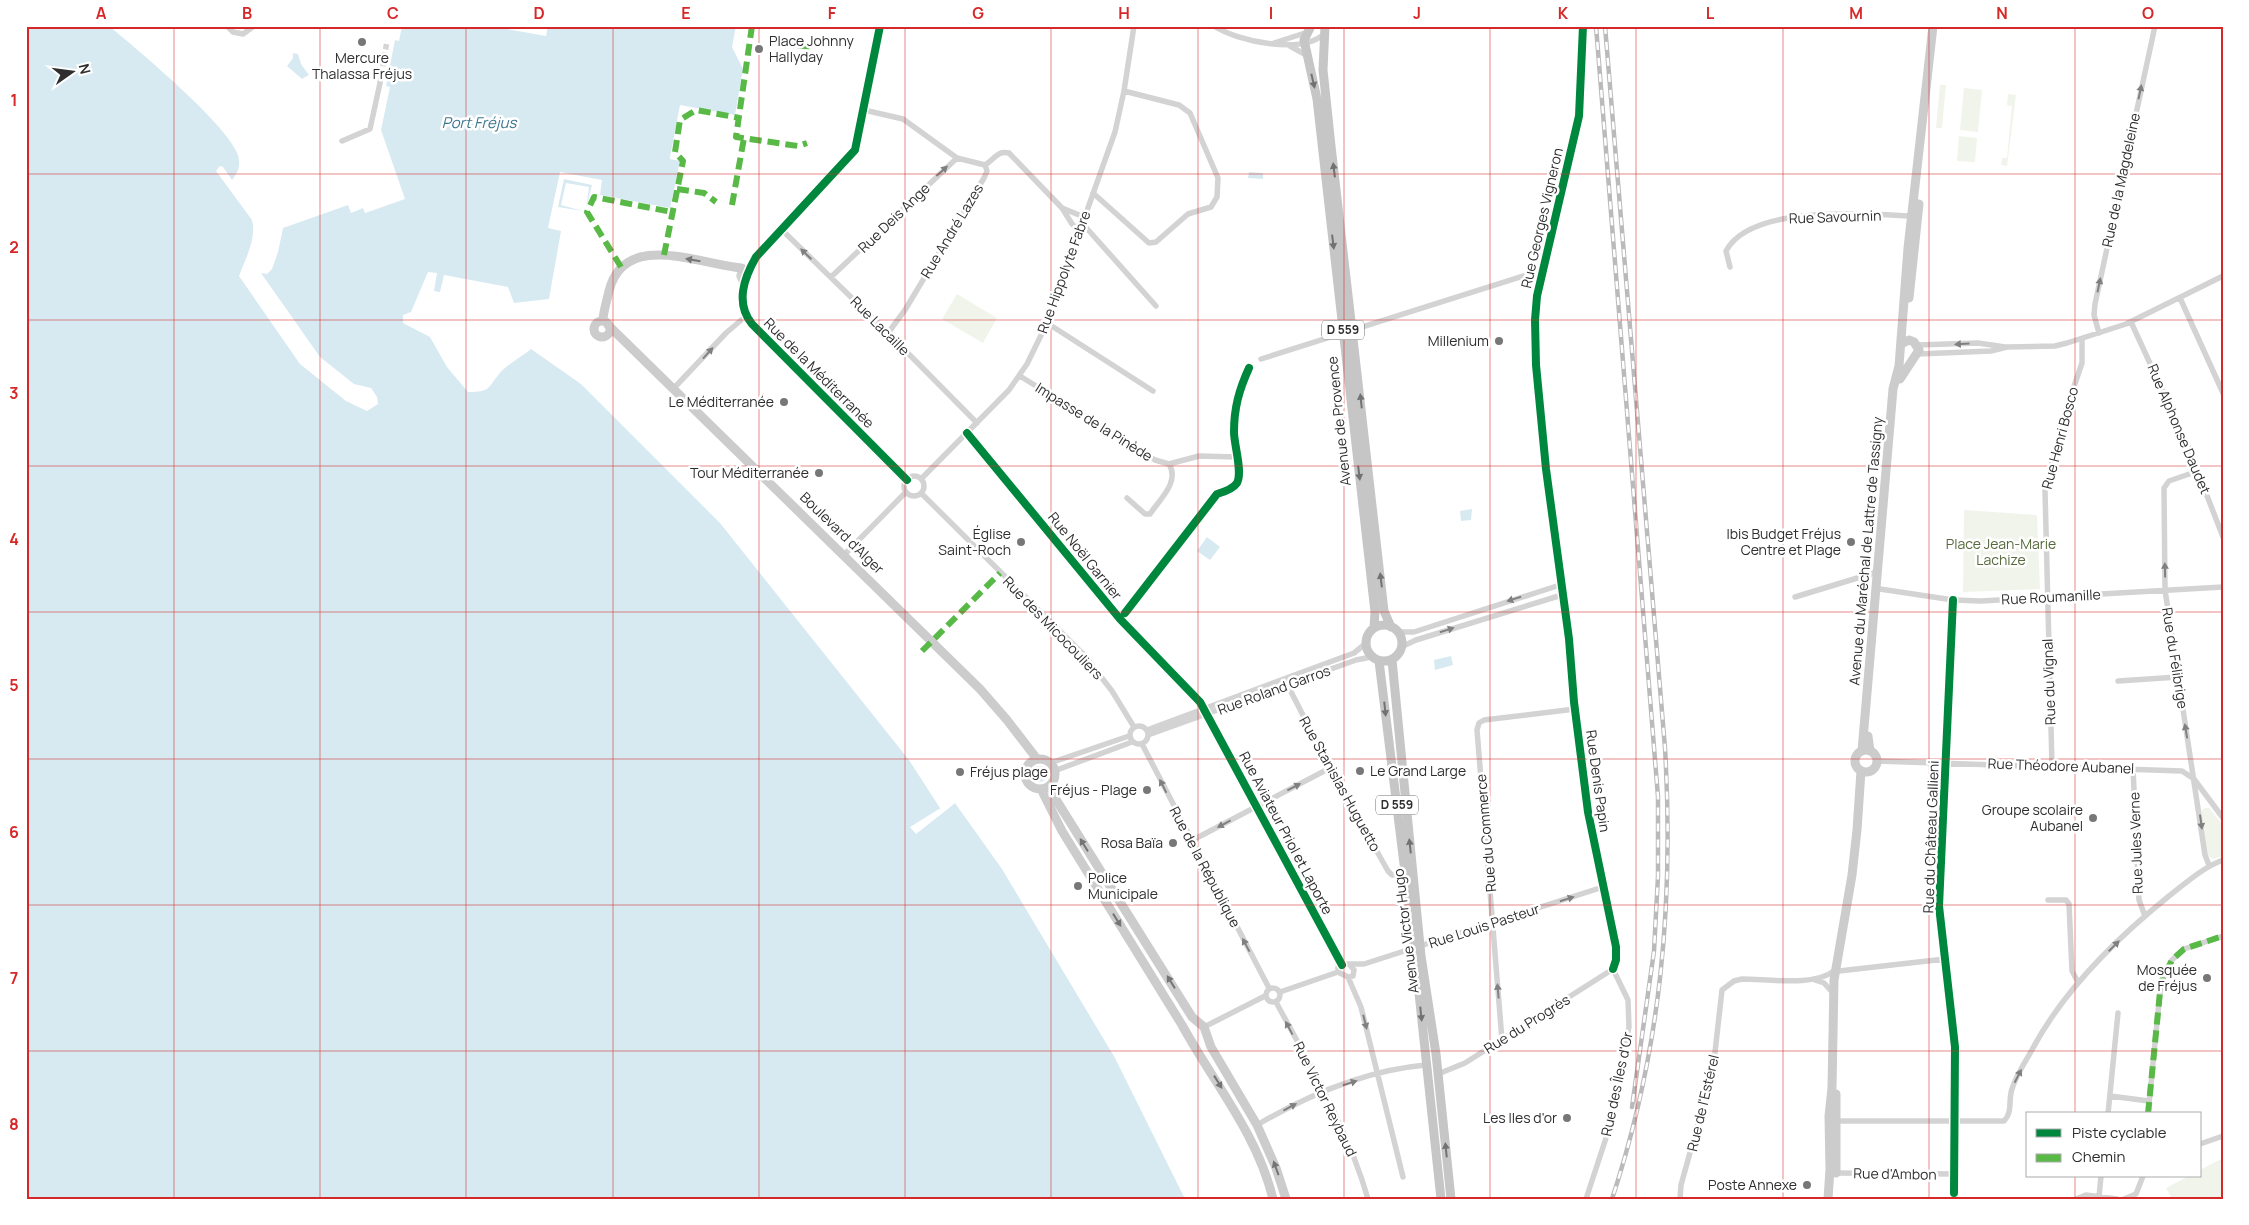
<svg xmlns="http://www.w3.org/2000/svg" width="2249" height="1225" viewBox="0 0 2249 1225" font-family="Manrope,sans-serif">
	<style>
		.green { fill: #f1f4eb }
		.water { fill: #d8eaf1 }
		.pier { fill: #fff }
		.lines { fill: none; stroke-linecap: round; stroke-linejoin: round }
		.street-tunnel { stroke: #d5d5d5; stroke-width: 5.5; stroke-dasharray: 5.5 3; stroke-linecap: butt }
		.street { stroke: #d3d3d3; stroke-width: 5.5 }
		.secondary { stroke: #ccc; stroke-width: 9 }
		.primary { stroke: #c6c6c6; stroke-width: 9 }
		.rail-casing { stroke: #bababa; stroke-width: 4.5 }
		.rail { stroke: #fff; stroke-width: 2.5; stroke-dasharray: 8; stroke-linecap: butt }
		.quiet { stroke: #58b947; stroke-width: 6; stroke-dasharray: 12 6; stroke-linecap: butt }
		.cycleway-casing { stroke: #fff; stroke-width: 11 }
		.cycleway { stroke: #00873e; stroke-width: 8 }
		.oneway { fill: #727272 }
		.oneway2 { fill: #808080 }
		.oneway3 { fill: #757575 }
		.grid { fill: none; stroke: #d62828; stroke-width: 1; stroke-opacity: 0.55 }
		.poi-dot { fill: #777; stroke: #fff; stroke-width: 2 }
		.labels { text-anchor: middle; stroke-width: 5; stroke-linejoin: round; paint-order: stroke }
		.shield { fill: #fff; stroke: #6d6d6d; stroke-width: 1 }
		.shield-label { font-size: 12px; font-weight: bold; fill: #2e2e2e }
		.poi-label { font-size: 14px; fill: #2e2e2e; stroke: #fff; text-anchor: end }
		.street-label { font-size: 14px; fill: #2e2e2e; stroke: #fff }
		.park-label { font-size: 14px; fill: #55693b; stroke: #fff }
		.water-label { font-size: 15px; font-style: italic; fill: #3c778f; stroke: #fff }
		.neatline { fill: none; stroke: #d62828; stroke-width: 2 }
		.grid-label { font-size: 16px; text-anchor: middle; font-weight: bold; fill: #d62828 }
	</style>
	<rect width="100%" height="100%" fill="#fff"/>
	<path class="green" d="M1940,85H1946L1942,128H1936Z
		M1964,88L1982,90L1978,132L1960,130Z
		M2008,94L2016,95L2007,166L2001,165L2002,158H2007L2012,106L2007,105Z
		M1959,136L1977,138L1975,162L1957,161Z
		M957,294L997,318L983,343L942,319Z
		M1964,510L2037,515L2040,589L1963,592Z
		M2205,808H2209L2223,825V856L2213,859L2207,855L2202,817V810Z
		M2223,1158V1199H2172L2166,1188L2189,1176H2200V1170Z"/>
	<path class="water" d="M26,26H109C137,49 228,125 238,155C241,166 238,172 232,180L223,167L220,166L216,171L252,220C257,238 245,260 239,276L300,364L346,401L367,411L378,404L377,397L371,388L354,384L320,357L261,273L267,274L272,269L278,252L283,228L348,205L351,213L363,208L365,213L405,199L381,130L390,87L386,86L395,40L399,41L402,26H507V29L546,36L548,26H736L732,47L743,69L735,115L680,105L670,157V159L680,161L670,208L600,195L602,180L560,172L548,228L561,231L549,299L514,303L508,287L444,275L440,292L434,291L437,273L428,272L411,312L403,315V323L430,337L447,367L468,392C490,392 487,389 499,374C507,364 522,357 531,349L581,384L720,523L909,760L940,808H949L955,803L1002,869L1115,1058L1185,1199H26Z
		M293,53L298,54L301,64L309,75L302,79L287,66L293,58Z
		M1249,172L1263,173V179L1248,178Z
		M564,179L592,185L586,209L589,187L566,183L561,205L583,211L558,207Z
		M1472,509L1471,520L1461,521L1460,511Z
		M1207,537L1220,547L1210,560L1197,551Z
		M1451,656L1453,665L1435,670L1434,660Z
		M1031 774a8 8 0 1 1 16 0a8 8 0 1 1-16 0Z"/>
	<path class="pier" d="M944,806L949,808L916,834L910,827Z"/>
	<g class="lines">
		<path class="street-tunnel" d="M380,83L387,41"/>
		<path class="street" d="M227,26L233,32L243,34L254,26
			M1214,26C1237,41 1301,55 1324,34
			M1583,26L1579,116L1537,296L1535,320L1536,365L1546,469L1569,639L1574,702L1588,812L1616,947V960L1613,969
			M1274,43L1305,33
			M1290,46L1306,55
			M864,110L903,119L957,158L985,165
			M342,141L370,129L380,83
			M1093,193L1149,243L1156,242L1188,214L1211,207L1217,197L1218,178L1190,113L1179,105L1124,91
			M1062,208L1084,217
			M1082,223L1156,306
			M782,230L888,333L977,423
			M1730,267L1726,251C1751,204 1866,214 1912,216
			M741,268L739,276L743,286
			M748,271C743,286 739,306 749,320L907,480
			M831,277L957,158
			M2180,298L2223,393
			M2131,322L2187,444L2223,537
			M1047,323L1153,391
			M888,333L905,310L984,178L987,171L985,165C994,160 997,150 1009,153L1062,208L1072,224L1079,230
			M2099,333L2094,315L2095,304L2155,26
			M1917,345L1978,343L2005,347
			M1918,354L1991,351L2007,347L2055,346L2067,343L2126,324L2223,276
			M1261,359L1542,270
			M1020,376L1155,460L1169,464L1199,456L1237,457
			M674,388L726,333L746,316
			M967,433L1120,619L1200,702L1342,965
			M2198,471L2169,481L2164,488L2165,590L2205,855L2209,865
			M904 486a10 10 0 1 1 20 0a10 10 0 1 1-20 0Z
			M921,479L1009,390L1027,364L1047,323L1115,132L1124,91L1134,26
			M921,493L1084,655L1112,691L1134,727
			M1127,498L1145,514H1150C1160,499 1180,482 1169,464
			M844,555L906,492
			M1880,589L1953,600L1981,601L2223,587
			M1795,597L1877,572
			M1953,600L1939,906L1955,1047L1954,1193
			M1397,632H1414L1560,585
			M1401,647L1416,640L1562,595
			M1285,680L1330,768L1388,871L1392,875L1406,874
			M2118,681L2178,677
			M1130 735a9 9 0 1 1 18 0a9 9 0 1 1-18 0Z
			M1147,730L1354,653L1365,644
			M1148,735L1356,660L1371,657
			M1142,744L1269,988
			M1876,761L2182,771L2194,779L2223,818
			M1050,763L1129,736
			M2052,766L2045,490L2063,419L2082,363V339
			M2133,768L2139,900L2145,916
			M1054,771L1132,742
			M1191,841L1330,768
			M2048,900H2066L2069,904L2072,971L2078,982
			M1350,965L1354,970L1353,976L1348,977L1338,972V967L1345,964H1364L1603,887
			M1839,971L1945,959
			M1348,977L1361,1007L1403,1177
			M1815,980L1824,983L1833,993
			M1266 995a7 7 0 1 1 14 0a7 7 0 1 1-14 0Z
			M1280,992L1338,972
			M1276,1002C1310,1065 1348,1129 1368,1199
			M1204,1027L1265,996
			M1502,1040L1477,730L1479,723L1484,720L1575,709
			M1438,1074L1465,1063L1613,969
			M2110,1096L2149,1101
			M2108,1114L2118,1013
			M2148,1114L2161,982L2172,960L2184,949L2223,936
			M1836,1121H2004C2013,1112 2008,1100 2012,1089C2016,1075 2026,1061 2033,1048C2065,988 2117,938 2169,896C2187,882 2202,868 2223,860
			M1257,1125C1308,1095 1367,1070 1426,1065
			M2200,1144L2223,1136
			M1836,1173L1954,1174
			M2099,1197L2101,1176
			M1586,1199L1607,1135L1629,1027L1628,1000L1613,969
			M1680,1199L1681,1185L1713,1070L1722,990L1734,981L1742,979C1768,979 1815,987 1835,970
			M2076,1199L2086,1195L2117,1199
			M2124,1199L2136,1194L2143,1176"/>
		<path class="secondary" d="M1909,298L1919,204
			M603,321C603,312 607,301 609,291C624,230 699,264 741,268L748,271L756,257L855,150L880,26
			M594 329a8 8 0 1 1 16 0a8 8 0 1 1-16 0Z
			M608,325L980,689L1007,720L1037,759
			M1900,379L1919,350L1914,342L1909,340L1901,344
			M1868,736L1870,751
			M1855 761a11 11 0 1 1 22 0a11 11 0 1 1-22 0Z
			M1862,751L1893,389L1899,366L1908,248L1933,26
			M1025 774a15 15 0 1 1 30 0a15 15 0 1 1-30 0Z
			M1050,785L1055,798L1192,1017L1204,1027L1211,1047L1257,1125L1276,1168L1286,1199
			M1041,789L1062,831L1182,1025C1213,1082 1257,1133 1273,1199
			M1836,1173V1094
			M1828,1199L1830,1169L1829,1116L1832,1088L1834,980L1852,875L1857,830L1861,771"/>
		<path class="primary" d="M1311,26L1304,40L1317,99L1375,612L1374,628
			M1325,26L1323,70L1331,146L1384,611L1391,627
			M1366 643a18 18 0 1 1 36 0a18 18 0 1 1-36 0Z
			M1392,660L1421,956L1436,1054L1451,1199
			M1379,661L1413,937L1441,1199"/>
		<defs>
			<path id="rail" d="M1596,26L1658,797V876L1654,951L1632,1107
				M1605,26L1665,748C1674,903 1661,1050 1612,1199"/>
		</defs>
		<use href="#rail" class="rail-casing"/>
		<use href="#rail" class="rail"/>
		<path class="quiet" d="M752,26L736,137L798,146L807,143
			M781,39L795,45L813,47
			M677,189L704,193L716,202
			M732,205L744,138
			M664,255L683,161L675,152L680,120L696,110L740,118
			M621,267L587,212L594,197L672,212
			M922,651L1000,573
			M2148,1114L2161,982L2172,960L2184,949L2223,936"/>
		<defs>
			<path id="cycleway" d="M880,26L855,150L756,257C744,278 735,303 752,324L907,480
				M1583,26L1579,116L1537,296L1535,320L1536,365L1546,469L1569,639L1574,702L1588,812L1616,947V960L1613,969
				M967,433L1120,619L1200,702L1342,965
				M1953,600L1939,906L1955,1047L1954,1193
				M1125,613L1217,494C1224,492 1233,489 1237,483C1243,472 1234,445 1234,432C1234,408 1239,390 1249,368"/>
		</defs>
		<use href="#cycleway" class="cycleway-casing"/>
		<use href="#cycleway" class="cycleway"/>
	</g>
	<defs><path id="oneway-solid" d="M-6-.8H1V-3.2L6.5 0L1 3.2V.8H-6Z" transform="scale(1.25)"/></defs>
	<g class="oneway">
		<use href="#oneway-solid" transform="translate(1313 81) rotate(77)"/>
		<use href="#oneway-solid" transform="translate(1334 170) rotate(-97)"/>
		<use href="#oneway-solid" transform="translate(1333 242) rotate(83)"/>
		<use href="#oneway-solid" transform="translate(1361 401) rotate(-96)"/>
		<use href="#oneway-solid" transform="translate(1359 473) rotate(83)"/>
		<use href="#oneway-solid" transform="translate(1381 580) rotate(-97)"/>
		<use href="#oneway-solid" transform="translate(1385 709) rotate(84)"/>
		<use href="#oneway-solid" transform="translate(1410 846) rotate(-96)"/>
		<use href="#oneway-solid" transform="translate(1421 1014) rotate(84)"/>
		<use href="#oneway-solid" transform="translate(1446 1150) rotate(-96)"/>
	</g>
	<g class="oneway2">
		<use href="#oneway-solid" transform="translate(2140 92) rotate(-78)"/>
		<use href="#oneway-solid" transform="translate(942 171) rotate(-42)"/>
		<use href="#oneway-solid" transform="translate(806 254) rotate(-136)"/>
		<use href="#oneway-solid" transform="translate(2099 285) rotate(-78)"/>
		<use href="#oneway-solid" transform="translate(1962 344) rotate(177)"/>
		<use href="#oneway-solid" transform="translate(708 353) rotate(-48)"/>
		<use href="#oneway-solid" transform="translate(2165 570) rotate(-91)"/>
		<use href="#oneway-solid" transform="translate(1514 599) rotate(162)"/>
		<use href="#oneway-solid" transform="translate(1447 630) rotate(-17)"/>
		<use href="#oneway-solid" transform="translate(2186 731) rotate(-99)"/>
		<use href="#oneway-solid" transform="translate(1163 786) rotate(-117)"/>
		<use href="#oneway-solid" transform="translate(1294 787) rotate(-27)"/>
		<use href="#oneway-solid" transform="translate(2201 822) rotate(82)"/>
		<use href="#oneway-solid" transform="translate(1224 824) rotate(152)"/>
		<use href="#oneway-solid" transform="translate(1567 899) rotate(-18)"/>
		<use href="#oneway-solid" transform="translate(1246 945) rotate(-118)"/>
		<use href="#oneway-solid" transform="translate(2114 946) rotate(-45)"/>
		<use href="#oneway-solid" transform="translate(1498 991) rotate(-95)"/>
		<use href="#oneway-solid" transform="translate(1365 1022) rotate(76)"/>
		<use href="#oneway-solid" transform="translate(1289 1028) rotate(-118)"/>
		<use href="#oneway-solid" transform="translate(2018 1076) rotate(-63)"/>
		<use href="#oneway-solid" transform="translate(1350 1083) rotate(-18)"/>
		<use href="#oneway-solid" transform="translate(1290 1107) rotate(-28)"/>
	</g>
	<g class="oneway3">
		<use href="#oneway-solid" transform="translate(693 260) rotate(-170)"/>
		<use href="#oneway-solid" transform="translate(1084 845) rotate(-122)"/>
		<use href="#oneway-solid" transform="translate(1117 920) rotate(58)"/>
		<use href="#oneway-solid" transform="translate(1171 982) rotate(-122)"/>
		<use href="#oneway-solid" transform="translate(1218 1082) rotate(58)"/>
		<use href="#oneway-solid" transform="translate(1276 1168) rotate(-110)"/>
	</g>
	<path class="grid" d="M174,26V1199M320,26V1199M466,26V1199M613,26V1199M759,26V1199M905,26V1199M1051,26V1199M1198,26V1199M1344,26V1199M1490,26V1199M1636,26V1199M1783,26V1199M1929,26V1199M2075,26V1114M26,174H2223M26,320H2223M26,466H2223M26,612H2223M26,759H2223M26,905H2223M26,1051H2223M2075,1176V1199"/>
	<g class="poi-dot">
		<circle cx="362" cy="42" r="5"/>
		<circle cx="759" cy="49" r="5"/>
		<circle cx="1499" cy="341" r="5"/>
		<circle cx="784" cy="402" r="5"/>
		<circle cx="819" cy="473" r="5"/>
		<circle cx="1021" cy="542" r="5"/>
		<circle cx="1851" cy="542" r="5"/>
		<circle cx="1360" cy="771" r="5"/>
		<circle cx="960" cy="772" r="5"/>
		<circle cx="1147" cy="790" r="5"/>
		<circle cx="2093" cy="818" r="5"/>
		<circle cx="1173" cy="843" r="5"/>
		<circle cx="1078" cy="886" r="5"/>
		<circle cx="2207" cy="978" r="5"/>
		<circle cx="1567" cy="1118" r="5"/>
		<circle cx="1807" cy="1185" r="5"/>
	</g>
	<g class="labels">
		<g class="shield">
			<rect x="1322" y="320.5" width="42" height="19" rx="4"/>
			<rect x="1376" y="795.5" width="42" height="19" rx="4"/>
		</g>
		<g class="shield-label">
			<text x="1343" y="334">D 559</text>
			<text x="1397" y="809">D 559</text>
		</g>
		<g class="poi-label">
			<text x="769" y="46" text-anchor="start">Place Johnny<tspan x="769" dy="16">Hallyday</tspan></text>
			<text x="362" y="63" text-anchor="middle">Mercure<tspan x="362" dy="16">Thalassa Fréjus</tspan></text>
			<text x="1489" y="346">Millenium</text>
			<text x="774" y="407">Le Méditerranée</text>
			<text x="809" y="478">Tour Méditerranée</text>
			<text x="1011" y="539">Église<tspan x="1011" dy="16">Saint-Roch</tspan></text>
			<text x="1841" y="539">Ibis Budget Fréjus<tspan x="1841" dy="16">Centre et Plage</tspan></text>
			<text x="1370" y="776" text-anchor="start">Le Grand Large</text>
			<text x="970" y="777" text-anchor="start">Fréjus plage</text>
			<text x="1137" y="795">Fréjus - Plage</text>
			<text x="2083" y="815">Groupe scolaire<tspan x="2083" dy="16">Aubanel</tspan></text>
			<text x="1163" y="848">Rosa Baïa</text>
			<text x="1088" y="883" text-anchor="start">Police<tspan x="1088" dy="16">Municipale</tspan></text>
			<text x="2197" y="975">Mosquée<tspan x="2197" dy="16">de Fréjus</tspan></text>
			<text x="1557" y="1123">Les Iles d'or</text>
			<text x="1797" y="1190">Poste Annexe</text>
		</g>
		<g class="street-label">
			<text transform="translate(2121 180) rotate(-78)" y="5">Rue de la Magdeleine</text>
			<text transform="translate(1835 217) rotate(-2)" y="5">Rue Savournin</text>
			<text transform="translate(894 218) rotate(-44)" y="5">Rue Deis Ange</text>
			<text transform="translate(1542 218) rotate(-77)" y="5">Rue Georges Vigneron</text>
			<text transform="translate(952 231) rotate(-59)" y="5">Rue André Lazes</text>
			<text transform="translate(1064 272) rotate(-70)" y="5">Rue Hippolyte Fabre</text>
			<text transform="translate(880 326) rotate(45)" y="5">Rue Lacaille</text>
			<text transform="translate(819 373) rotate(45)" y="5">Rue de la Méditerranée</text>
			<text transform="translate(1339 421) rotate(-96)" y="5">Avenue de Provence</text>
			<text transform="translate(1094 422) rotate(32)" y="5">Impasse de la Pinède</text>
			<text transform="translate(2179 429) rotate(67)" y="5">Rue Alphonse Daudet</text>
			<text transform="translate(2060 438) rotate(-75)" y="5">Rue Henri Bosco</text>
			<text transform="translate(842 533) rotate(44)" y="5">Boulevard d'Alger</text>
			<text transform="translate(1866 551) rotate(-85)" y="5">Avenue du Maréchal de Lattre de Tassigny</text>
			<text transform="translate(1085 556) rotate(51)" y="5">Rue Noël Garnier</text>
			<text transform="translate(2051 597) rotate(-3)" y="5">Rue Roumanille</text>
			<text transform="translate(1053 628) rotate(46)" y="5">Rue des Micocouliers</text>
			<text transform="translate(2175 658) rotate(81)" y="5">Rue du Félibrige</text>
			<text transform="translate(2049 682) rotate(-92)" y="5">Rue du Vignal</text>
			<text transform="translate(1274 690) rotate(-20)" y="5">Rue Roland Garros</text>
			<text transform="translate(2061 766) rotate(2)" y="5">Rue Théodore Aubanel</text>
			<text transform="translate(1598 781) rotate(82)" y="5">Rue Denis Papin</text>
			<text transform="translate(1340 784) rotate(61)" y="5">Rue Stanislas Huguetto</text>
			<text transform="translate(1286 833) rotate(62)" y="5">Rue Aviateur Priol et Laporte</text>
			<text transform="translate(1486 833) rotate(-95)" y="5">Rue du Commerce</text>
			<text transform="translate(1931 837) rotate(-88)" y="5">Rue du Château Gallieni</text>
			<text transform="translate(2136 843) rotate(-92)" y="5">Rue Jules Verne</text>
			<text transform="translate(1205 867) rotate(62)" y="5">Rue de la République</text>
			<text transform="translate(1484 926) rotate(-18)" y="5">Rue Louis Pasteur</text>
			<text transform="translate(1406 931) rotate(-97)" y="5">Avenue Victor Hugo</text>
			<text transform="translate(1527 1024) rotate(-32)" y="5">Rue du Progrès</text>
			<text transform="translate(1617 1084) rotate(-78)" y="5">Rue des Îles d'Or</text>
			<text transform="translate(1325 1099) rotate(64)" y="5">Rue Victor Reybaud</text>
			<text transform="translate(1703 1103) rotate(-77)" y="5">Rue de l'Estérel</text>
			<text transform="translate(1895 1174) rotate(1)" y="5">Rue d'Ambon</text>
		</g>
		<g class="park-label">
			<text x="2001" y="549">Place Jean-Marie<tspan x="2001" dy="16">Lachize</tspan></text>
		</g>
		<g class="water-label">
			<text x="479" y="128">Port Fréjus</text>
		</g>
	</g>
	<rect width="2249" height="1225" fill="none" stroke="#ffffff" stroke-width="55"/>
	<rect x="2026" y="1112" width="175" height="65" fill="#ffffff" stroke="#ababab"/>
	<rect x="2036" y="1129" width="25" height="8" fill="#00873e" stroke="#ababab"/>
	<text x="2072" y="1138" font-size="15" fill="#2e2e2e">Piste cyclable</text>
	<rect x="2036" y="1154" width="25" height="8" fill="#58b947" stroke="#ababab"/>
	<text x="2072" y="1162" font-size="15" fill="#2e2e2e">Chemin</text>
	<g transform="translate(72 72) rotate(76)" stroke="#ffffff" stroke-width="4" paint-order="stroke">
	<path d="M0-4L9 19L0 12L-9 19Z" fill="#2e2e2e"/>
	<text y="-8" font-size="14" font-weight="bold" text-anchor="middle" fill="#2e2e2e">N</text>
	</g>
	<rect x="28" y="28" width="2194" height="1170" class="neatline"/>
	<g class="grid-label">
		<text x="101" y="19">A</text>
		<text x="247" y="19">B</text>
		<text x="393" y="19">C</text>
		<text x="539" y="19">D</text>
		<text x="686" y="19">E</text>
		<text x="832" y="19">F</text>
		<text x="978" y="19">G</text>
		<text x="1124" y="19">H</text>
		<text x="1271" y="19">I</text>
		<text x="1417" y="19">J</text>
		<text x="1563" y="19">K</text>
		<text x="1710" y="19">L</text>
		<text x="1856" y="19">M</text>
		<text x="2002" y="19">N</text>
		<text x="2148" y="19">O</text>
		<text x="14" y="106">1</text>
		<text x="14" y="253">2</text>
		<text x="14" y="399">3</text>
		<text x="14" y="545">4</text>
		<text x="14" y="691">5</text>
		<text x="14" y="838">6</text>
		<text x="14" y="984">7</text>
		<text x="14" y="1130">8</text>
	</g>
</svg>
